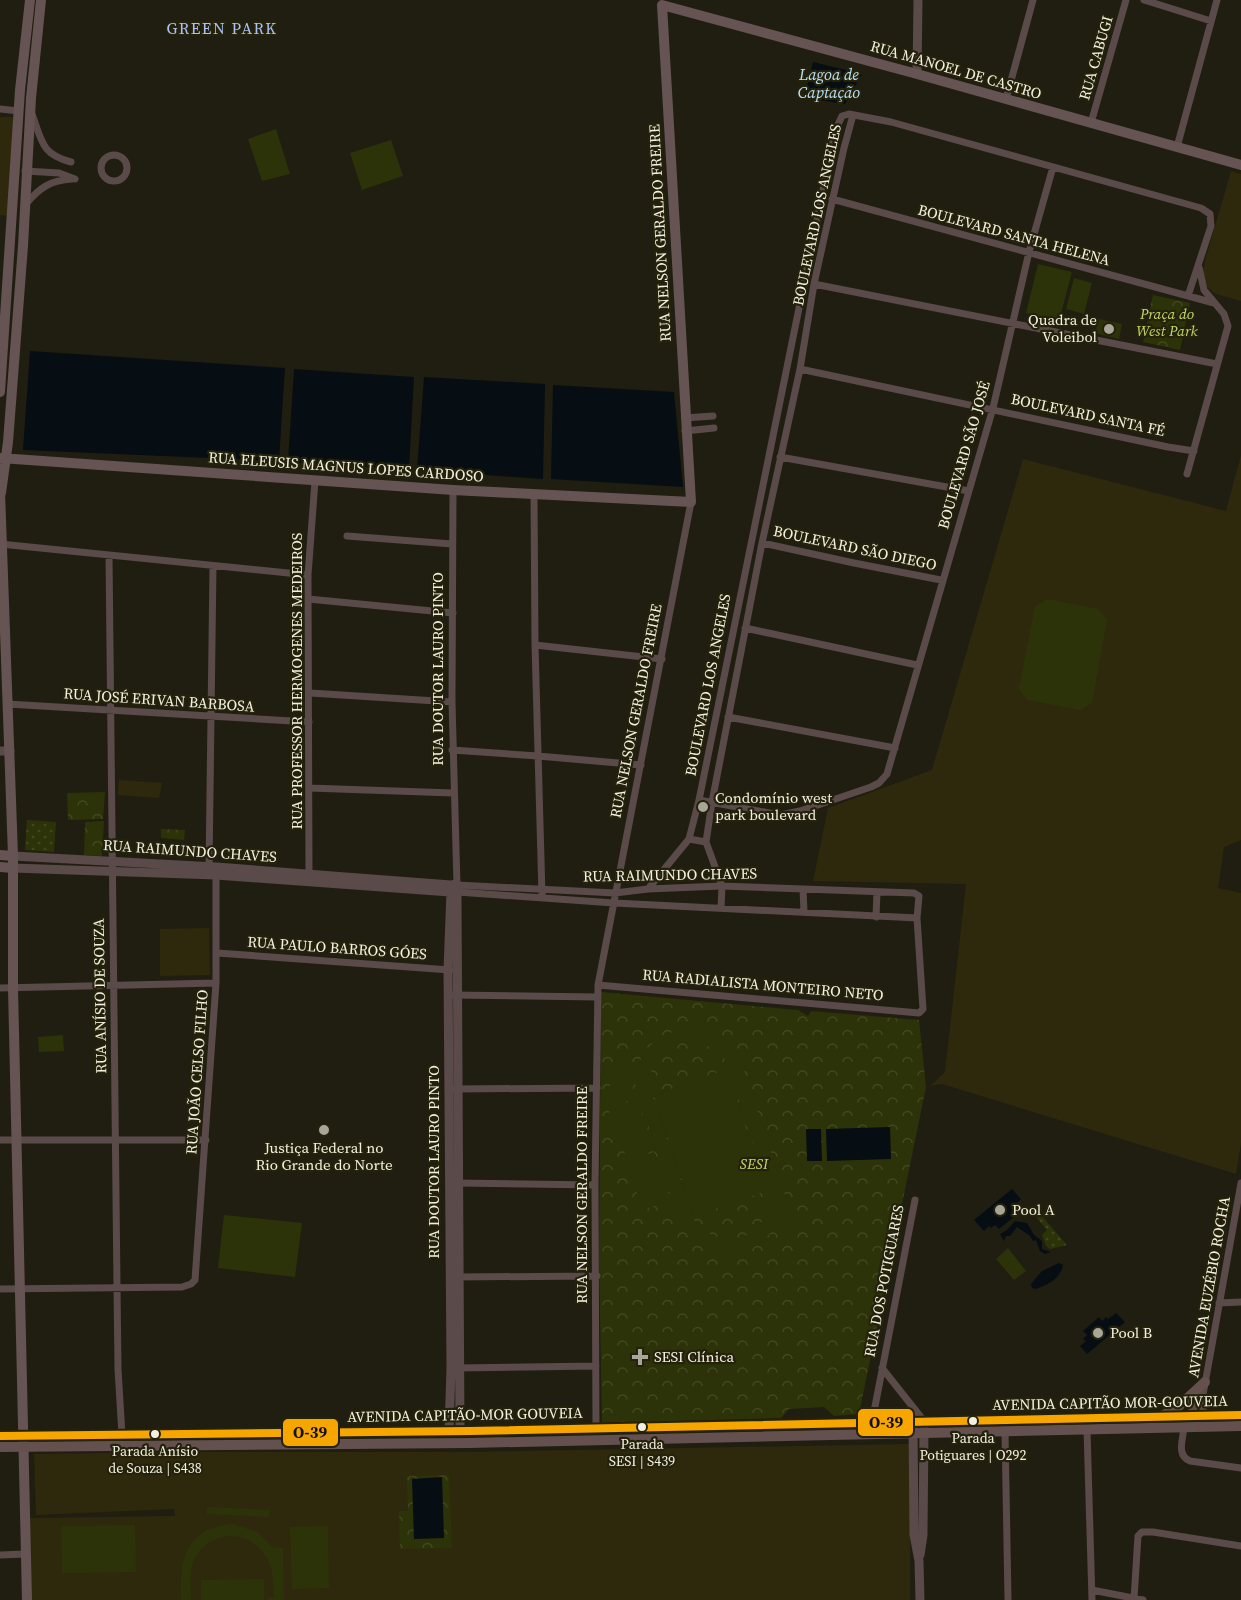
<svg xmlns="http://www.w3.org/2000/svg" width="1241" height="1600" viewBox="0 0 1241 1600" font-family="'Source Serif 4',serif">
	<style>
		.built { fill: #2e290c }
		.grass { fill: url(#grass-dots) }
		.forest { fill: url(#forest-crowns) }
		.pitch { fill: #2d3308; fill-rule: evenodd }
		.water { fill: #060e13 }
		.lines { fill: none; stroke-linecap: round; stroke-linejoin: round }
		.minor { stroke: #5a4a4a; stroke-width: 7 }
		.tertiary { stroke: #5a4a4a; stroke-width: 9 }
		.secondary { stroke: #665353; stroke-width: 10 }
		.primary { stroke: #64504f; stroke-width: 10 }
		.bus-1-casing { stroke: #25220b; stroke-width: 12 }
		.bus-1 { stroke: #f7a600; stroke-width: 8 }
		.poi-dot { fill: #a8a698; stroke: #25220b; stroke-width: 2 }
		.bus-dot { fill: #f2f0e1; stroke: #25220b; stroke-width: 2 }
		.labels { text-anchor: middle; stroke-width: 4.5; stroke-linejoin: round; paint-order: stroke }
		.bus-label { font-size: 14px; fill: #f2f0e1; stroke: #25220b }
		.street-label { font-size: 15px; fill: #f2f0e1; stroke: #25220b }
		.park-label { font-size: 15px; font-style: italic; fill: #c2d768; stroke: #25220b }
		.poi-label { font-size: 15px; fill: #f2f0e1; stroke: #25220b; text-anchor: start }
		.neighbourhood-label { font-size: 16px; letter-spacing: 1.5px; fill: #a9c1f6; stroke: #25220b }
		.water-label { font-size: 16px; font-style: italic; fill: #b7e0f9; stroke: #25220b }
		.line-badge { stroke: #25220b; stroke-width: 2 }
		.pale-badge-label { font-size: 16px; text-anchor: middle; font-weight: bold; fill: #111 }
	</style>
	<defs>
		<pattern id="grass-dots" width="8" height="8" patternUnits="userSpaceOnUse" patternTransform="scale(1.5)"><rect width="8" height="8" fill="#2d3308"/><path d="M2 2h.1M6 6h.1" fill="none" stroke="#424720" stroke-width="1.8" stroke-linecap="round"/></pattern>
		<pattern id="forest-crowns" width="20" height="18" patternUnits="userSpaceOnUse" patternTransform="scale(1.5)"><rect width="20" height="18" fill="#2d3308"/><path d="M2 6a3 3 0 1 1 6 0M12 15a3 3 0 1 1 6 0" fill="none" stroke="#424720"/></pattern>
	</defs>
	<rect width="100%" height="100%" fill="#1f1e11"/>
	<path class="built" d="M0,117H14L8,216L0,215Z
		M1231,171L1241,174V301L1216,294L1206,286L1203,273L1205,261Z
		M1241,455V840L1224,847L1218,888L1241,893V1143L1236,1174L942,1084L930,1086L945,1072L966,884L813,881L828,808L932,770L1023,459L1226,511Z
		M119,780L162,783L159,798L118,795Z
		M209,928L210,975L160,976V929Z
		M910,1444V1600H31L30,1518L175,1516L174,1509L36,1515L34,1454L171,1452H461Z"/>
	<path class="grass" d="M27,820L56,822L54,852L25,850Z
		M1040,1214L1067,1245L1050,1249L1046,1246L1042,1235L1047,1230L1036,1217Z"/>
	<path class="forest" d="M1153,295L1190,303L1180,350L1143,342Z
		M105,792L103,819L68,820L67,793Z
		M104,821L102,856L84,855L85,822Z
		M161,829L185,830L184,840L161,838Z
		M601,992L798,1010L808,1016L811,1011L919,1020L926,1087L859,1414L834,1416L824,1407L789,1409L781,1418L602,1423L599,1257Z
		M449,1475L452,1548L400,1549L399,1511H408L407,1476Z"/>
	<path class="pitch" d="M276,129L290,174L262,181L248,139Z
		M391,140L403,176L362,190L350,153Z
		M1038,264L1072,272L1059,321L1026,313Z
		M1074,278L1092,283L1084,314L1066,309Z
		M1099,319L1122,324L1119,339L1095,333Z
		M1047,599L1098,609L1107,620L1092,703L1080,710L1027,700L1019,689L1035,607Z
		M691,1028C712,1031 727,1038 739,1055L796,1229L783,1233L778,1221C756,1264 702,1264 679,1222L635,1083C637,1049 659,1032 691,1028ZM681,1042L705,1044L725,1059L769,1191C772,1238 723,1256 694,1220L650,1089C647,1066 661,1051 681,1042Z
		M63,1035L64,1051L39,1052L38,1037Z
		M624,1060L636,1098L617,1105L605,1072V1068Z
		M727,1069L766,1191L694,1216L654,1095Z
		M637,1100L654,1150L627,1159L609,1110Z
		M654,1152L671,1200L643,1210L626,1162Z
		M224,1215L302,1223L295,1277L218,1268Z
		M1008,1248L1026,1271L1014,1280L996,1259Z
		M207,1507L269,1510V1517L207,1514Z
		M233,1524L257,1532L272,1547L283,1548L284,1600H268V1598L274,1597C273,1583 274,1569 266,1557C249,1527 205,1530 193,1563C189,1575 191,1588 191,1600H181C180,1560 184,1528 233,1524Z
		M135,1525L136,1572L62,1573L61,1526Z
		M328,1526L329,1588L292,1589L290,1527Z
		M264,1579V1600H201V1580Z"/>
	<path class="water" d="M813,62L862,74L845,104L813,99L805,95Z
		M30,351L285,368L279,461L23,450Z
		M294,369L414,377L409,469L288,462Z
		M424,377L545,384L543,479L417,470Z
		M553,385L674,392L683,487L551,479Z
		M890,1127L891,1159L827,1161L826,1129Z
		M806,1129H821L822,1161H807Z
		M1012,1189L1021,1199L1014,1206L1016,1209L1012,1212L1015,1216L999,1229L995,1225L991,1228L989,1226L984,1231L974,1220Z
		M1015,1221L1027,1223L1034,1235L1042,1241V1249L1051,1252L1045,1254L1040,1251L1036,1240L1033,1241L1030,1236L1017,1227L1010,1236H1006L1004,1241L1000,1234L1007,1230Z
		M1059,1263L1063,1265C1060,1279 1049,1284 1036,1289L1032,1288L1031,1284L1042,1271Z
		M1116,1313L1125,1322L1087,1354L1080,1346L1086,1341L1083,1339L1087,1335L1083,1331L1099,1317L1102,1321L1106,1317L1108,1319Z
		M442,1477L444,1538L414,1539L412,1479Z"/>
	<g class="lines">
		<path class="minor" d="M1144,0L1211,21
			M1006,99L1033,0
			M0,109L19,111
			M32,114C42,141 41,154 71,162
			M1091,123L1126,0
			M1177,147L1217,0
			M101 168a13 13 0 1 1 26 0a13 13 0 1 1-26 0Z
			M25,171L59,173L75,179
			M832,199L1214,303
			M26,204C39,188 51,180 72,179
			M814,284L1217,364
			M800,369C922,396 1045,420 1168,447L1194,451
			M685,418L713,416
			M685,431L714,428
			M780,457L969,491
			M1187,474L1228,326L1224,314L1204,290L1199,267
			M453,490L452,702L457,885
			M534,494L535,645L542,895
			M347,536L452,544
			M762,543L854,563L941,580
			M0,544L308,575
			M109,556L117,1287L118,1369L122,1435
			M308,599L453,613
			M745,628L917,665
			M535,645L662,659
			M310,693L452,702
			M7,704L309,722
			M728,717L895,748
			M452,750L538,756L641,765
			M309,788L453,793
			M699,800L780,815L800,811L871,787L879,783L887,774L993,408L1029,252L1053,167
			M689,839L706,842
			M209,869L213,566
			M309,876L308,575L315,481
			M457,885L615,893L648,889L722,886L914,893L919,896L917,918L923,1009L919,1013L598,985
			M648,889L689,839L699,800L835,131L842,116L849,114L891,122L1201,208L1210,214L1211,226L1188,296
			M803,889L804,912
			M457,892L614,903L917,918
			M721,908L722,886L706,842L712,802L762,543L800,369L814,284L844,148L853,115
			M876,917L877,892
			M217,953L450,970
			M0,988L216,983
			M453,995L597,997
			M455,1089L597,1088
			M0,1140H206
			M457,1183L595,1185
			M455,1277L597,1276
			M0,1289L182,1287L191,1284L195,1280L216,983V872
			M1219,1303L1241,1302
			M456,1368L596,1366
			M882,1368L924,1421
			M1188,1416L1203,1395
			M1203,1416V1395L1241,1183
			M872,1422L915,1200
			M1184,1427C1183,1440 1176,1455 1190,1461L1241,1468
			M596,1428L595,1185L598,985L691,502
			M1087,1430L1092,1600
			M1005,1431L1008,1600
			M0,1555L25,1554
			M1092,1590L1143,1600
			M1134,1599L1138,1536L1142,1532H1153L1241,1546"/>
		<path class="tertiary" d="M917,74L918,0
			M0,751H10
			M13,856L216,867L451,885L455,884L459,887L457,892H450L451,885
			M13,868L216,875L450,892
			M457,896L460,1431
			M913,1421L914,1535L919,1561L920,1600
			M449,1431L451,1368L448,970L451,892
			M920,1555L923,1535L924,1428"/>
		<path class="secondary" d="M0,392L20,90L30,0
			M0,458L453,490L691,502L662,5L917,74L1241,165
			M0,491L13,856V988L27,1600
			M1,493L8,442L23,246L31,98L41,0
			M0,855L13,856
			M0,867L13,868"/>
		<path class="primary" d="M1164,1415L1179,1406L1205,1382
			M0,1436L470,1431L1241,1415
			M0,1447L470,1443L1241,1426"/>
		<defs>
			<path id="bus-1" d="M0,1436L470,1431L1241,1415"/>
		</defs>
		<use href="#bus-1" class="bus-1-casing"/>
		<use href="#bus-1" class="bus-1"/>
	</g>
	<g class="poi-dot">
		<circle cx="1109" cy="329" r="6"/>
		<circle cx="703" cy="807" r="6"/>
		<circle cx="324" cy="1130" r="6"/>
		<circle cx="1000" cy="1210" r="6"/>
		<circle cx="1098" cy="1333" r="6"/>
		<path d="M637 1348h6v6h6v6h-6v6h-6v-6h-6v-6h6z"/>
	</g>
	<g class="bus-dot">
		<circle cx="973" cy="1421" r="5"/>
		<circle cx="642" cy="1427" r="5"/>
		<circle cx="155" cy="1434" r="5"/>
	</g>
	<g class="labels">
		<g class="bus-label">
			<text x="973" y="1443">Parada<tspan x="973" dy="17">Potiguares | O292</tspan></text>
			<text x="642" y="1449">Parada<tspan x="642" dy="17">SESI | S439</tspan></text>
			<text x="155" y="1456">Parada Anísio<tspan x="155" dy="17">de Souza | S438</tspan></text>
		</g>
		<g class="street-label">
			<text transform="translate(1096 58) rotate(-74)" y="5">RUA CABUGI</text>
			<text transform="translate(956 70) rotate(16)" y="5">RUA MANOEL DE CASTRO</text>
			<text transform="translate(817 215) rotate(-78)" y="5">BOULEVARD LOS ANGELES</text>
			<text transform="translate(660 233) rotate(-93)" y="5">RUA NELSON GERALDO FREIRE</text>
			<text transform="translate(1014 235) rotate(15)" y="5">BOULEVARD SANTA HELENA</text>
			<text transform="translate(1088 415) rotate(12)" y="5">BOULEVARD SANTA FÉ</text>
			<text transform="translate(964 455) rotate(-74)" y="5">BOULEVARD SÃO JOSÉ</text>
			<text transform="translate(346 467) rotate(4)" y="5">RUA ELEUSIS MAGNUS LOPES CARDOSO</text>
			<text transform="translate(855 548) rotate(12)" y="5">BOULEVARD SÃO DIEGO</text>
			<text transform="translate(438 669) rotate(-90)" y="5">RUA DOUTOR LAURO PINTO</text>
			<text transform="translate(297 681) rotate(-90)" y="5">RUA PROFESSOR HERMOGENES MEDEIROS</text>
			<text transform="translate(708 685) rotate(-79)" y="5">BOULEVARD LOS ANGELES</text>
			<text transform="translate(159 700) rotate(4)" y="5">RUA JOSÉ ERIVAN BARBOSA</text>
			<text transform="translate(636 711) rotate(-79)" y="5">RUA NELSON GERALDO FREIRE</text>
			<text transform="translate(190 851) rotate(4)" y="5">RUA RAIMUNDO CHAVES</text>
			<text transform="translate(670 875) rotate(-1)" y="5">RUA RAIMUNDO CHAVES</text>
			<text transform="translate(337 948) rotate(4)" y="5">RUA PAULO BARROS GÓES</text>
			<text transform="translate(763 985) rotate(5)" y="5">RUA RADIALISTA MONTEIRO NETO</text>
			<text transform="translate(100 996) rotate(-91)" y="5">RUA ANÍSIO DE SOUZA</text>
			<text transform="translate(197 1072) rotate(-86)" y="5">RUA JOÃO CELSO FILHO</text>
			<text transform="translate(434 1162) rotate(-90)" y="5">RUA DOUTOR LAURO PINTO</text>
			<text transform="translate(582 1195) rotate(-90)" y="5">RUA NELSON GERALDO FREIRE</text>
			<text transform="translate(884 1281) rotate(-79)" y="5">RUA DOS POTIGUARES</text>
			<text transform="translate(1209 1287) rotate(-80)" y="5">AVENIDA EUZÉBIO ROCHA</text>
			<text transform="translate(1110 1403) rotate(-1)" y="5">AVENIDA CAPITÃO MOR-GOUVEIA</text>
			<text transform="translate(465 1415) rotate(-1)" y="5">AVENIDA CAPITÃO-MOR GOUVEIA</text>
		</g>
		<g class="park-label">
			<text x="1167" y="319">Praça do<tspan x="1167" dy="17">West Park</tspan></text>
			<text x="754" y="1169">SESI</text>
		</g>
		<g class="poi-label">
			<text x="1097" y="325" text-anchor="end">Quadra de<tspan x="1097" dy="17">Voleibol</tspan></text>
			<text x="715" y="803">Condomínio west<tspan x="715" dy="17">park boulevard</tspan></text>
			<text x="324" y="1153" text-anchor="middle">Justiça Federal no<tspan x="324" dy="17">Rio Grande do Norte</tspan></text>
			<text x="1012" y="1215">Pool A</text>
			<text x="1110" y="1338">Pool B</text>
			<text x="654" y="1362">SESI Clínica</text>
		</g>
		<g class="neighbourhood-label">
			<text x="222" y="34">GREEN PARK</text>
		</g>
		<g class="water-label">
			<text x="829" y="80">Lagoa de<tspan x="829" dy="18">Captação</tspan></text>
		</g>
	</g>
	<g class="line-badge">
		<rect x="857" y="1408" width="57" height="29" rx="6" fill="#f7a600"/>
		<rect x="282" y="1418" width="57" height="29" rx="6" fill="#f7a600"/>
	</g>
	<g class="pale-badge-label">
		<text x="886" y="1428">O-39</text>
		<text x="310" y="1438">O-39</text>
	</g>
</svg>
